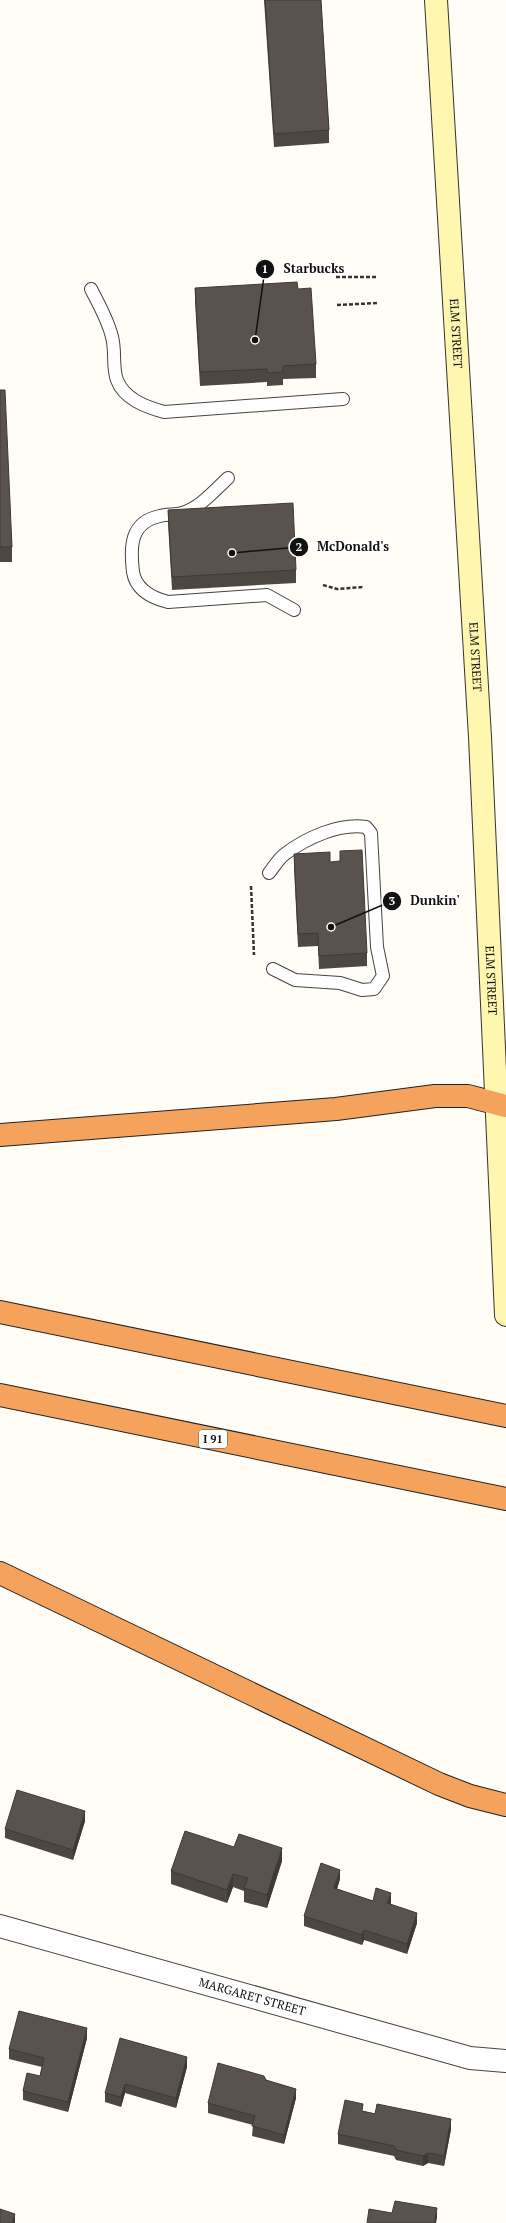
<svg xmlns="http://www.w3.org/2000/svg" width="506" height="2223" viewBox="0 0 506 2223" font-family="'PT Serif',serif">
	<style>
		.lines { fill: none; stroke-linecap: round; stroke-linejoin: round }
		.lane-casing { stroke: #444; stroke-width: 14 }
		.street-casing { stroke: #444; stroke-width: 24 }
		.secondary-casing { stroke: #333; stroke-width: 24 }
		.highway-casing { stroke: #222; stroke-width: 24 }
		.path { stroke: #333; stroke-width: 2.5; stroke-dasharray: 4 2; stroke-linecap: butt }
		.lane { stroke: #fff; stroke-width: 12 }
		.street { stroke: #fff; stroke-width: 22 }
		.secondary { stroke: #fff6b0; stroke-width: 22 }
		.highway { stroke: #f5a25d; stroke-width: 22 }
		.wall { fill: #4d4742 }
		.shaded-wall { fill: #3f3936 }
		.building { fill: #5a524d; stroke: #3f3936 }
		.labels { text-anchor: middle; stroke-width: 4; stroke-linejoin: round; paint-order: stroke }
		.shield { fill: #fff; stroke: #585858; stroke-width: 1 }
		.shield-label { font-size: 11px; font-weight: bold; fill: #111 }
		.street-label { font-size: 12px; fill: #111; stroke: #fff }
		.leader { fill: none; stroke: #111; stroke-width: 1.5 }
		.callout-dot { fill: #111; stroke: #fff; stroke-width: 1.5 }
		.mark-label { font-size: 12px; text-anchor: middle; font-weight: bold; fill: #fff }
		.callout-label { font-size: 13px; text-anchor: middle; font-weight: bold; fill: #111; stroke: #fff; stroke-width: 4; stroke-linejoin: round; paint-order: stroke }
	</style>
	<rect width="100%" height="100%" fill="#fffdf5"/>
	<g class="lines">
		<defs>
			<path id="lane" d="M91,289C99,305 108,320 112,337C116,351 112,367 117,380C124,399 146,407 164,412L343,399
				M228,478C215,490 200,508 182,513C175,515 167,514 160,516C130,522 130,547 133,572C136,590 152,598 168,602L267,595L294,610
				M269,873C274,867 279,858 285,854C306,838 339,823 366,827L371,833L377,947L383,976L374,989L362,990L340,983L295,980L273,969"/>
			<g id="street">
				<path id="s1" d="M0,1926L470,2058L506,2061"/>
			</g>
			<g id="secondary">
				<path id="s2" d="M436,0L480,737L506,1315"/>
			</g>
			<path id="highway" d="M0,1135L336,1109L435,1096H468L506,1106
				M0,1312L506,1416
				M0,1395L506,1499
				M0,1573L439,1784L470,1796L506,1805"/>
		</defs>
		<use href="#lane" class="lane-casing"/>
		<use href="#street" class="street-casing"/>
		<use href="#secondary" class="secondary-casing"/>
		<use href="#highway" class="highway-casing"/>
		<path class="path" d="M336,277H376
			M337,305L378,303
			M323,585L337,589L364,587
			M251,886L254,955"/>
		<use href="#lane" class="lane"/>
		<use href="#street" class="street"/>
		<use href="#secondary" class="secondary"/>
		<use href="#highway" class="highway"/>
	</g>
	<path class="wall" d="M264,0H321L329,130V143L274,147Z
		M195,288L298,289L316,364V378L283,379V385L267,386V382L200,386L195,301Z
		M0,390L12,547V562H0Z
		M168,510L296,570V583L172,590L168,523Z
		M340,851L367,953V966L319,969L318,946L298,947L294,867V854L330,862H340Z
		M85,1821L73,1860L5,1838V1829Z
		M234,1847L282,1861L267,1908L244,1902V1891L233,1887L227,1903L171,1884V1871Z
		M340,1879L337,1889L373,1901L391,1903L390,1904L417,1923L407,1954L364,1940L362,1945L304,1926V1916Z
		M87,2038L68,2112L23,2100V2091L40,2076L42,2067L9,2059V2049Z
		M187,2057V2067L176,2108L125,2093L121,2107L105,2102V2093Z
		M266,2080L296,2098L284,2144L252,2136L253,2125L208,2113V2103Z
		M363,2111L451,2129L444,2166L428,2163L423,2166L396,2160L394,2156L338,2144V2134Z"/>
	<path class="shaded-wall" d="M85,1811V1821L73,1860V1850Z
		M282,1848V1861L267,1908V1895Z
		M340,1870V1879L334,1898V1888Z
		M233,1874V1887L227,1903V1890Z
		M391,1893V1903L387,1913V1903Z
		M417,1913V1923L407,1954V1944Z
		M364,1930V1940L362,1945V1935Z
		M87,2028V2038L68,2112V2102Z
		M187,2057V2067L176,2108V2098Z
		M125,2084V2093L121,2107V2097Z
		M296,2089V2098L284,2144V2135Z
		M451,2119V2129L444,2166V2156Z
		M428,2153V2163L423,2166V2156Z
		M437,2208V2218L436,2223H434Z
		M15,2214V2223H12Z"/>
	<path class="building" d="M265,0H321L329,130L274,134Z
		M297,282L298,289L311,288L316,364L283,366V372L267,373V369L200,372L195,288Z
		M0,390H5L12,547H0Z
		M293,503L296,570L172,577L168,510Z
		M362,850L367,953L319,956L318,933L298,934L294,854L330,852V862L340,861V851Z
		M17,1790L85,1811L73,1850L5,1829Z
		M185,1831L234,1847L239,1834L282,1848L267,1895L244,1888L248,1878L233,1874L227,1890L171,1871Z
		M321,1863L340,1870L334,1888L373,1901L376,1888L391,1893L387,1903L417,1913L407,1944L364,1930L362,1935L304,1916Z
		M19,2011L87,2028L68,2102L23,2091L27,2073L40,2076L44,2058L9,2049Z
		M120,2038L187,2057L176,2098L125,2084L121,2097L105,2093Z
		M218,2063L264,2076L266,2080L296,2089L284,2135L252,2126L255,2116L208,2103Z
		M345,2100L363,2104L362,2111L375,2114L377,2104L451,2119L444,2156L428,2153L423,2156L396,2150L394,2146L338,2134Z
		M395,2201L437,2208L434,2223H367L369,2209L392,2213Z
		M0,2209L15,2214L12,2223H0Z"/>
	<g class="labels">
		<rect class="shield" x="199" y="1430" width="28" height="18" rx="3"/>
		<g class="shield-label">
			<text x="213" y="1443">I 91</text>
		</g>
		<g class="street-label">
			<text dy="4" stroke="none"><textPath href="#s2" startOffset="334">ELM STREET</textPath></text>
			<text dy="4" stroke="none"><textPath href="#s2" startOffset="658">ELM STREET</textPath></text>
			<text dy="4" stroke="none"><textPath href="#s2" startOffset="982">ELM STREET</textPath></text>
			<text dy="4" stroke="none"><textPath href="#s1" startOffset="262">MARGARET STREET</textPath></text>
		</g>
	</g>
	<path class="leader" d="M255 340L265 269M232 553L299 547M331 927L392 901"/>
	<g class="callout-dot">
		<circle cx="255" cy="340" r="4"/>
		<circle cx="232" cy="553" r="4"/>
		<circle cx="331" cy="927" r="4"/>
		<circle cx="265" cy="269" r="10"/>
		<circle cx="299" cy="547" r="10"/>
		<circle cx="392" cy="901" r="10"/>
	</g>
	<g class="mark-label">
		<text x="265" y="273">1</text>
		<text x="299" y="551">2</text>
		<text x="392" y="905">3</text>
	</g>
	<g class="callout-label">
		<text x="314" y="273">Starbucks</text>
		<text x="353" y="551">McDonald's</text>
		<text x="435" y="905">Dunkin'</text>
	</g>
</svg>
